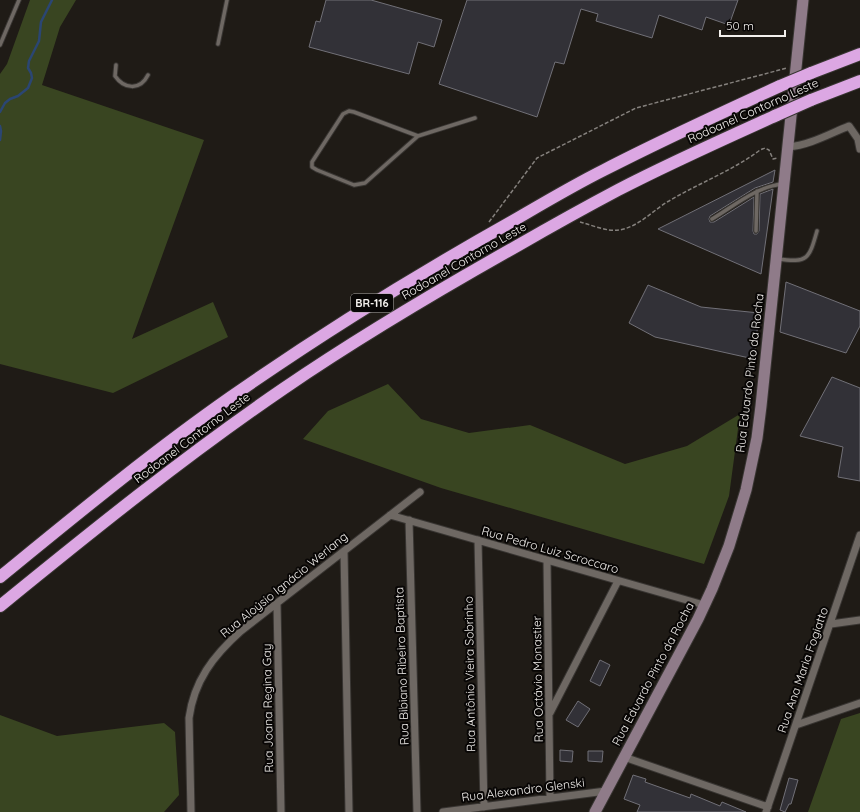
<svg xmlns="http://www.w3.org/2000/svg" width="860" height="812" viewBox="0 0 860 812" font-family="Quicksand,sans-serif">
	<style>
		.green { fill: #394521 }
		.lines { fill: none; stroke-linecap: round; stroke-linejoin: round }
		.stream { stroke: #2b4673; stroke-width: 2.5 }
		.building { fill: #323137; stroke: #717077 }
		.service-casing { stroke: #383532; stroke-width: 5.5 }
		.minor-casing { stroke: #383532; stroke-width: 9 }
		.secondary-casing { stroke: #383532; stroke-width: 13 }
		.motorway-casing { stroke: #383532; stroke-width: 14 }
		.path { stroke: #85817d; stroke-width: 1.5; stroke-dasharray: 4 2; stroke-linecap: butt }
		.service { stroke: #6e6863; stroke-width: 3.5 }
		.minor { stroke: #6e6863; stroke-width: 7 }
		.secondary { stroke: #8f7b89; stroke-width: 11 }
		.motorway { stroke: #dca7e3; stroke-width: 12 }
		.motorway-bridge-casing { stroke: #383532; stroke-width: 14; stroke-linecap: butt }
		.motorway-bridge { stroke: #dca7e3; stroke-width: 12 }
		.labels { text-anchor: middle; stroke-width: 4; stroke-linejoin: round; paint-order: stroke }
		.shield { fill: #080605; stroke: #acaaa7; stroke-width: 1 }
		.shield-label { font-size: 11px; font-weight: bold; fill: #f3f0ed }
		.street-label { font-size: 12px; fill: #f3f0ed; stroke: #080605 }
	</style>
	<rect width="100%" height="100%" fill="#1f1b16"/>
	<path class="green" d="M30,0H76L60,27L42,85L204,140L132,339L213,302L228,337L113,393L0,364V74L7,64Z
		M388,384L421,419L469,433L530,425L625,464L687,446L740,414L729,496L704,564L441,488L303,439L328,411Z
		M860,713V812H808L841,719Z
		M0,715L57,736L164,723L175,732L179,795L164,812H0Z"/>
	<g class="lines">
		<path class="stream" d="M0,112L5,103L10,99L18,96L28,88L32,78L31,73L28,68L29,61L39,41L41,22L52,0
			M0,126L1,131L0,140"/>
	</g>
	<path class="building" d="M326,0H371L442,20L434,47L418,42L409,74L309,47L316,21L320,22Z
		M467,0H738L729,25L706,17L702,30L659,15L652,38L596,21L598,14L581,9L564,64L555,62L537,117L439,84Z
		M775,170L773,182L755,188L710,216L709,219L710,222H714L754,197L753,231L754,234H757L759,231L760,194L773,189L761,274L658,229Z
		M786,282L860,311V326L846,353L780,332Z
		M648,285L701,307L759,313L754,359L655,337L629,323Z
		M832,377L860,388V481L838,477L843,447L800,436Z
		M600,660L610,665L600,686L590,681Z
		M578,701L590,709L578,727L566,720Z
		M560,750L573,751L572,762L560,761Z
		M588,751H603L602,762L588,761Z
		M633,775L646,779L645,782L690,798L691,794L720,806L722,802L746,812H637L640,805L624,799Z
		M789,778L798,780L791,804H789L785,812L780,810Z"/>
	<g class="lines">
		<defs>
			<path id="service" d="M218,44L227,0
				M0,45L19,0
				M116,65L115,76C124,89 140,91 148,75
				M418,136L365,183L354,185L317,170L312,167V162L343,114L349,111L354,112L418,136L475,118
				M712,219C734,206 757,186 783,184
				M756,231L757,191
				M778,259C808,263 809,259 817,231"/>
			<path id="minor" d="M788,147C810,145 829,134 849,126L858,139L860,149
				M390,515L704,605
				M409,520L417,812
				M478,540L484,807
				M344,551L349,812
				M547,560L550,798
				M277,603L281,812
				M831,624L860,620
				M550,713L618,581
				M796,725L860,703
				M624,757L768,807
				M191,812L189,718C194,681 213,656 241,631L420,492
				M443,812L606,791
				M766,812L860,535"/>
			<path id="secondary" d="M595,812L698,619L712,589L729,546L746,490L757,438L761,406L803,0"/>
			<path id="motorway" d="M811,73L860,54
				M811,100L860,81
				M0,577C76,515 151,453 231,397C321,334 415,276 511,222C542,204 572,186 604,170C662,140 721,113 780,86
				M0,606C92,531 185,456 283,389C359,337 437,291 517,246C550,227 584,208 618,190C670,163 724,139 777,115"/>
		</defs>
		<use href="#service" class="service-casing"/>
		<use href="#minor" class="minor-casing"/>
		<use href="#secondary" class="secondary-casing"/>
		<use href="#motorway" class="motorway-casing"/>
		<path class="path" d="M489,222L537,158L636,108L787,68
			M580,222C592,225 607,232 619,230C639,227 653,210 669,201C699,183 732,171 760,150L765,148L769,150L773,159L778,158"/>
		<use href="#service" class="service"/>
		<use href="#minor" class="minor"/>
		<use href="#secondary" class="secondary"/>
		<use href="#motorway" class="motorway"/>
		<defs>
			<path id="motorway-bridge" d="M780,86L811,73
				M777,115L811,100"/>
		</defs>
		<use href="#motorway-bridge" class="motorway-bridge-casing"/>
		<use href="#motorway-bridge" class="motorway-bridge"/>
	</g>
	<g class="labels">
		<rect class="shield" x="351" y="294" width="42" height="18" rx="3"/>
		<g class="shield-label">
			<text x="372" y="307">BR-116</text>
		</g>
		<g class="street-label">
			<text transform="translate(753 111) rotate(-24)" y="4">Rodoanel Contorno Leste</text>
			<text transform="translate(464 261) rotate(-30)" y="4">Rodoanel Contorno Leste</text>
			<text transform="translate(750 373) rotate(-83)" y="4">Rua Eduardo Pinto da Rocha</text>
			<text transform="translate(192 438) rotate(-37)" y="4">Rodoanel Contorno Leste</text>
			<text transform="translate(550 550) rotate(16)" y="4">Rua Pedro Luiz Scroccaro</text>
			<text transform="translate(284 585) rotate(-39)" y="4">Rua Aloýsio Ignácio Werlang</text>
			<text transform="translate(402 666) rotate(-92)" y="4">Rua Bibiano Ribeiro Baptista</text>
			<text transform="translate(803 670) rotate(-71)" y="4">Rua Ana Maria Fogiatto</text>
			<text transform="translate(470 674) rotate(-91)" y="4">Rua Antônio Vieira Sobrinho</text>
			<text transform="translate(653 674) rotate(-62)" y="4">Rua Eduardo Pinto da Rocha</text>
			<text transform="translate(538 679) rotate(-91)" y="4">Rua Octávio Monastier</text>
			<text transform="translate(268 708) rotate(-91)" y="4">Rua Joana Regina Gay</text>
			<text transform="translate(523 790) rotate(-7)" y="4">Rua Alexandro Glenski</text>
		</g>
	</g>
	<path d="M720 30v6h65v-6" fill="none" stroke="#f3f0ed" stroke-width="2"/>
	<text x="726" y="30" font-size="12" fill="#f3f0ed" stroke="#080605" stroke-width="3" paint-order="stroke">50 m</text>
</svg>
